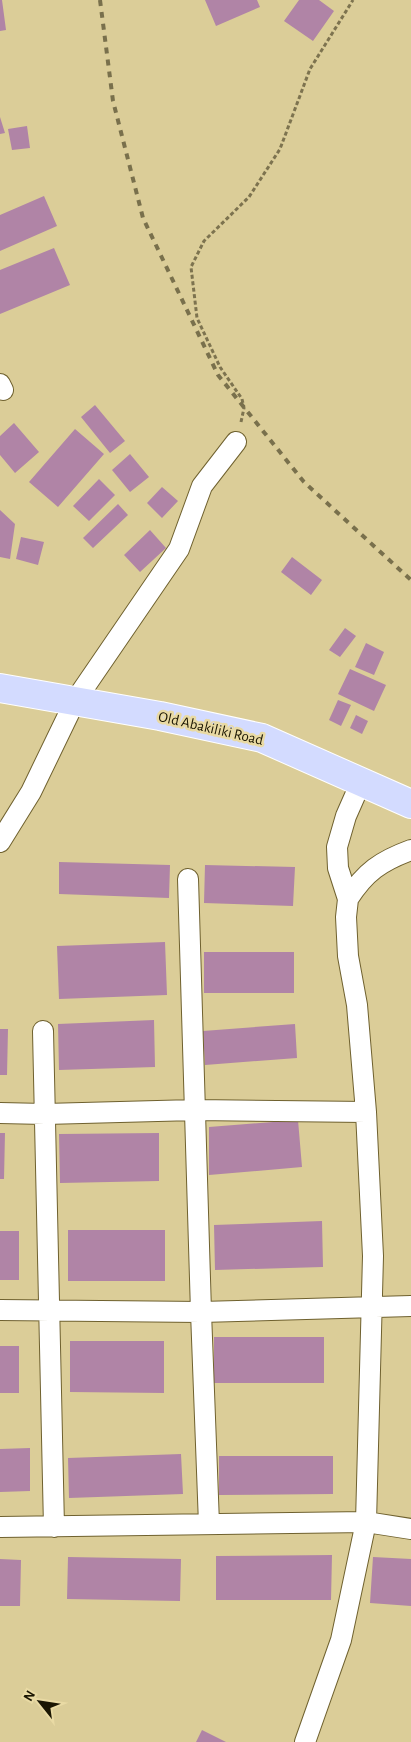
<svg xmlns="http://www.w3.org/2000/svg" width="411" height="1742" viewBox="0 0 411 1742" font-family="'Alegreya Sans',sans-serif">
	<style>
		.building { fill: #b084a6 }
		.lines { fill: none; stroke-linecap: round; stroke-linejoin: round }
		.street-casing { stroke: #6f612f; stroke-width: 22 }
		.primary-casing { stroke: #fff; stroke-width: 30 }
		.path { stroke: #7d734f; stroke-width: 3; stroke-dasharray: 4 2.5; stroke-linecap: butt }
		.street { stroke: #fff; stroke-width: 20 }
		.primary { stroke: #d3dbff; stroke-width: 28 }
		.rail { stroke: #79704c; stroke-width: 4; stroke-dasharray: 6 6; stroke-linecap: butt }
		.labels { text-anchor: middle; stroke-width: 5; stroke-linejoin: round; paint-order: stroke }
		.street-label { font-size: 15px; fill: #1b1603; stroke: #e9daa4 }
	</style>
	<rect width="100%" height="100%" fill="#dbcd98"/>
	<path class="building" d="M0,0H2L6,30L0,31Z
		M205,0H257L260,7L216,26Z
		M299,0H319L334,11L313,41L284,21Z
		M0,117L5,133L0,134Z
		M27,126L30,148L12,150L8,129Z
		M44,196L57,226L0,251V215Z
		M54,248L70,285L0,314V270Z
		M95,405L125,441L110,453L81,417Z
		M14,423L39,452L15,473L0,455V436Z
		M75,429L104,454L58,507L29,482Z
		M130,454L149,477L130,492L112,470Z
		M99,479L115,495L89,521L73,506Z
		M162,487L178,501L162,518L147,503Z
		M118,504L128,515L93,548L83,538Z
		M0,510L15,524L10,559L0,557Z
		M150,530L166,548L140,572L124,555Z
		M21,537L44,542L38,565L16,559Z
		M292,557L322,580L311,595L281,572Z
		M345,628L356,636L340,657L329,650Z
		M366,643L384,652L374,675L355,667Z
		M350,669L386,685L374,711L338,694Z
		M338,700L351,705L341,726L329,720Z
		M356,715L368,721L362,734L350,728Z
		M59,862L170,865L169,898L59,894Z
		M205,865L295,867L293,906L204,903Z
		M165,942L167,995L59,999L57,946Z
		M204,952H294V993H204Z
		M154,1020L155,1067L59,1070L58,1024Z
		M295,1024L297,1058L205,1065L203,1031Z
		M0,1029H8L7,1075H0Z
		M298,1120L302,1167L209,1175V1127Z
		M0,1133H5L4,1179H0Z
		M159,1133V1181L60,1183L59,1134Z
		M322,1221L323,1267L215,1270L214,1225Z
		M68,1230H165V1281H68Z
		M0,1231H19V1280H0Z
		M214,1337H324V1383H214Z
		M70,1341H164V1393L70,1392Z
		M0,1346H19V1393H0Z
		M30,1448V1491L0,1492V1449Z
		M181,1454L183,1494L69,1498L68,1458Z
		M219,1456H333V1494L219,1495Z
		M332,1555L331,1600H216V1556Z
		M68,1557L181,1559L180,1601L67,1599Z
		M373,1557L411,1559V1606L370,1603Z
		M0,1559L21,1560L20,1606H0Z
		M202,1730L226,1742H196Z"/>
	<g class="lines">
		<defs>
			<path id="street" d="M0,384L3,390
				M0,842L31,792L75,701L179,549L202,486L236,442
				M188,879L201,1312L209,1524
				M348,899C365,872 381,861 411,850
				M43,1031L54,1527
				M0,1113L45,1114L195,1110L366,1112
				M0,1310L201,1312L411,1306
				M0,1527L366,1522L411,1529
				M305,1742L341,1640L366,1522L373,1256L366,1112L357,1005L348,956L346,917L348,899L338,868L337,847L346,816L361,782"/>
			<path id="primary" d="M0,688L160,716L262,738L411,804"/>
		</defs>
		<use href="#street" class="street-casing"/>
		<use href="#primary" class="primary-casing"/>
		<path class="path" d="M241,422L244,408L242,399L220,367L197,318L191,267L204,241L249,197L280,149L310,69L353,0"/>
		<use href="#street" class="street"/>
		<use href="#primary" class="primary"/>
		<path class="rail" d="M100,0L113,101L143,218L218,375L304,482L411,580"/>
	</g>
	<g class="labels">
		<g class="street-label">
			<text transform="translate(211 728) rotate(13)" y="5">Old Abakiliki Road</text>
		</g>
	</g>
	<g transform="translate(40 1702) rotate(300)" stroke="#e9daa4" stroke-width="4" paint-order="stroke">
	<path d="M0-4L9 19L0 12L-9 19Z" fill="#1b1603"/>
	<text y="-8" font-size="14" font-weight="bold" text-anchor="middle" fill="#1b1603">N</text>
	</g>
</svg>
